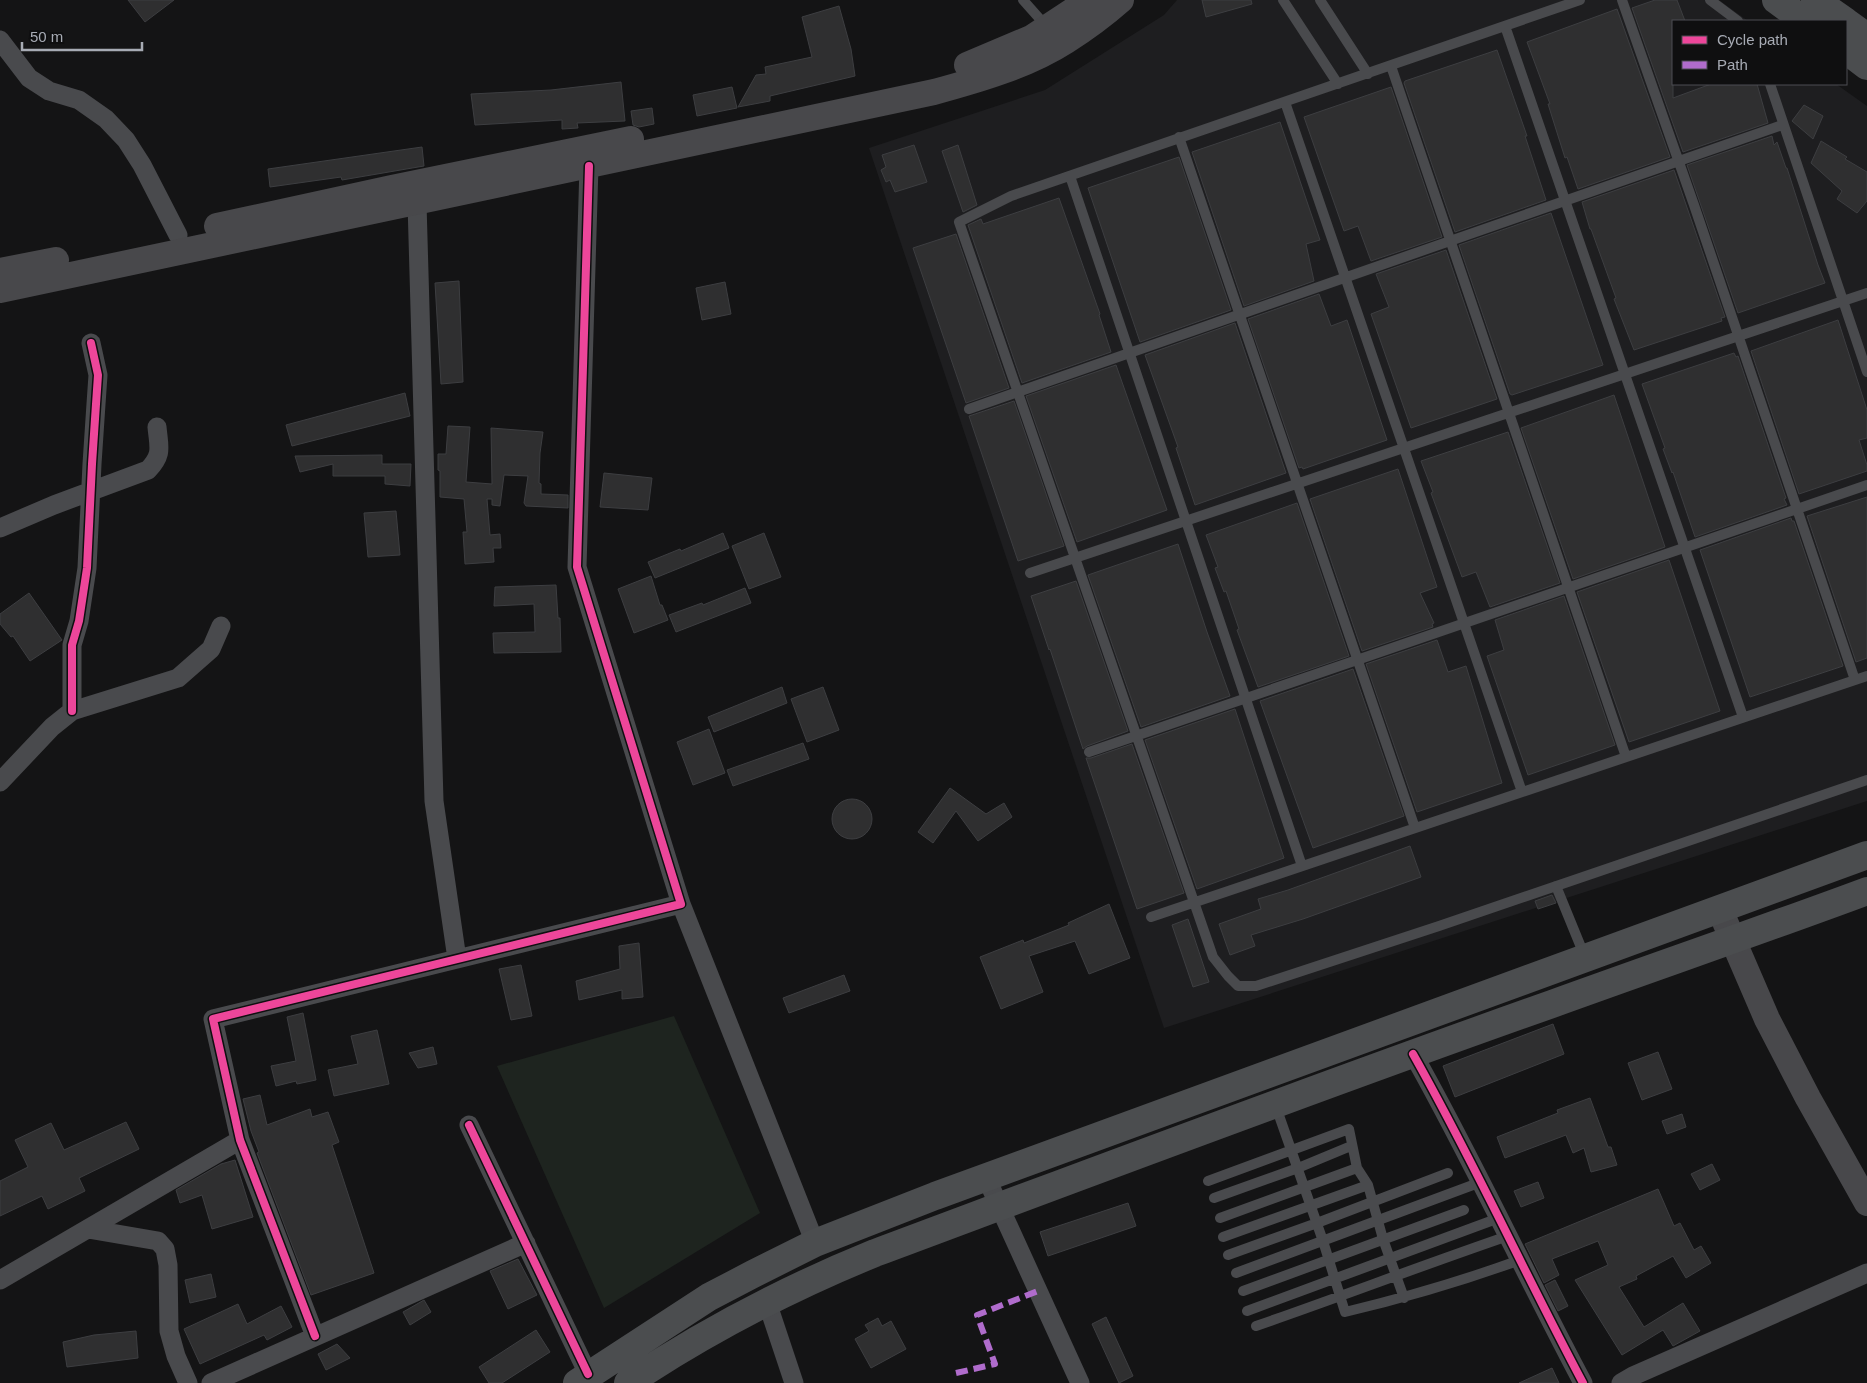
<svg xmlns="http://www.w3.org/2000/svg" width="1867" height="1383" viewBox="0 0 1867 1383" font-family="Arial,sans-serif">
	<style>
		.built { fill: #1e1e20 }
		.green { fill: #1e241f }
		.building { fill: #2f2f30; stroke: #3d3e41 }
		.lines { fill: none; stroke-linecap: round; stroke-linejoin: round }
		.service { stroke: #494a4d; stroke-width: 10 }
		.minor { stroke: #494a4d; stroke-width: 19 }
		.secondary { stroke: #48484b; stroke-width: 26 }
		.primary { stroke: #4b4d4f; stroke-width: 28 }
		.quiet { stroke: #b06ccc; stroke-width: 6; stroke-dasharray: 12 6; stroke-linecap: butt }
		.cycleway-casing { stroke: #0f0f10; stroke-width: 11 }
		.cycleway { stroke: #ed469a; stroke-width: 8 }
	</style>
	<rect width="100%" height="100%" fill="#141415"/>
	<path class="built" d="M1177,0H1719L1748,21H1673V84H1836L1867,106V801L1164,1028L869,148L1045,90L1164,15Z"/>
	<path class="green" d="M674,1016L760,1213L604,1308L497,1066Z"/>
	<path class="building" d="M128,0H174L145,22Z
		M1202,0H1251L1252,4L1206,17Z
		M1655,0H1677L1685,21H1673V98L1711,84H1757L1768,123L1683,152L1632,8Z
		M839,6L851,49L855,76L770,96V101L738,107L756,75L766,74L765,67L812,57L802,17Z
		M1617,9L1670,157L1578,189L1567,157L1565,158L1548,104H1550L1527,42Z
		M1497,50L1527,136H1525L1546,200L1455,232L1404,83L1405,81Z
		M621,82L625,121L577,123L578,128L562,129V120L475,125L471,94L551,90Z
		M732,87L737,108L697,116L693,95Z
		M1391,87L1442,237L1371,261L1358,226L1344,231L1304,117Z
		M1804,105L1823,116L1813,139L1792,121Z
		M652,108L654,124L639,127L633,125L631,111Z
		M1280,122L1320,240L1306,244L1314,281L1244,306L1192,152Z
		M1772,136L1774,145L1777,142L1786,168H1787L1818,265L1825,283L1738,313L1687,165Z
		M1821,141L1847,157L1845,159L1867,172V201L1857,213L1837,199L1842,191L1811,163Z
		M914,145L927,182L895,192L890,180L886,182L881,170L886,167L882,155Z
		M958,145L977,205L963,212L942,151Z
		M422,147L424,166L342,180L341,177L270,187L268,169Z
		M1179,157L1231,310L1140,342L1088,188Z
		M1674,170L1725,317L1721,318L1722,321L1634,350L1614,299L1616,298L1591,229H1590L1582,202Z
		M1059,198L1100,314L1099,315L1111,352L1022,383L968,225L981,219L983,224Z
		M1551,213L1603,365L1512,395L1510,394L1459,245Z
		M956,234L1009,388L966,403L913,248Z
		M1446,250L1497,399L1411,428L1371,314L1389,307L1376,274Z
		M459,281L463,382L441,384L435,283Z
		M725,282L731,314L702,320L696,288Z
		M1319,294L1331,326L1347,320L1387,440L1303,469L1302,467L1299,468L1248,319Z
		M1838,320L1867,410V438L1859,440L1867,465V471L1799,494L1751,351Z
		M1235,323L1286,473L1195,505L1176,448L1178,447L1145,355Z
		M1734,353L1736,357L1738,356L1786,498L1784,499L1787,505L1695,537L1673,472L1672,473L1663,449L1665,448L1642,384Z
		M1116,365L1167,510L1077,542L1026,396Z
		M405,393L410,416L292,446L286,425Z
		M1614,395L1665,547L1573,579L1521,428Z
		M1014,401L1064,546L1018,561L969,416Z
		M448,426L470,427L466,482L492,484L491,428L543,432L540,453L539,483L541,484V494L568,495V508L526,506L524,503L528,476L504,475L500,506L492,505V499H487L490,535L500,534L501,548H493L494,562L465,564L463,532H467L464,499L440,497V471L438,470V454H446Z
		M1508,432L1560,583L1490,607L1476,572L1462,577L1431,493L1433,492L1421,461Z
		M382,455V464H411L410,486L385,484V476H333V464L300,472L295,456Z
		M1398,469L1437,587L1420,593L1434,623L1432,624L1433,627L1362,651L1310,499Z
		M604,473L652,478L648,510L600,507Z
		M1867,497V658L1856,662L1807,516Z
		M1297,503L1349,656L1258,687L1237,630L1239,629L1226,591L1224,592L1215,568L1218,567L1206,535Z
		M396,511L400,555L368,557L364,513Z
		M1791,518L1792,521H1794L1843,666L1750,697L1700,550Z
		M723,533L729,548L655,578L648,562L680,549L681,551Z
		M764,533L781,577L749,589L732,546Z
		M1178,544L1207,632L1230,696L1141,727L1088,575Z
		M1669,560L1720,711L1629,742L1577,592Z
		M651,576L660,605H662L668,620L634,633L618,589Z
		M1076,581L1128,731L1087,746L1083,749L1050,649L1049,650L1031,596Z
		M556,585L558,618H560L561,652L494,653L493,633L535,632L534,604L494,606L495,587Z
		M745,588L751,603L676,632L669,615L702,603L703,605Z
		M29,593L62,640L30,661L13,636L11,637L0,624V614Z
		M1564,596L1615,745L1528,775L1487,656L1504,650L1495,620Z
		M1437,640L1448,672L1466,666L1502,783L1417,812L1366,664Z
		M1353,669L1404,816L1313,848L1260,701Z
		M782,687L787,703L714,732L708,717Z
		M823,687L839,730L807,742L791,699Z
		M1235,709L1284,858L1197,889L1145,740Z
		M709,729L725,773L693,785L677,742Z
		M803,743L809,759L733,786L727,770Z
		M1132,744L1184,893L1137,909L1086,758H1091Z
		M950,788L986,814L1004,803L1012,817L978,841L956,811L933,843L918,832Z
		M832 819a20 20 0 1 1 40 0a20 20 0 1 1-40 0Z
		M1410,846L1421,877L1303,919L1251,935L1255,946L1230,955L1219,924L1261,909L1258,899L1288,890Z
		M1552,895L1556,903L1538,909L1535,901Z
		M1109,904L1130,958L1089,974L1075,941L1029,956L1043,992L1001,1009L980,957L1023,940L1024,943L1069,925L1068,923Z
		M1188,919L1209,982L1193,987L1172,925Z
		M639,943L643,997L622,999V990L579,1000L576,981L620,969L619,946Z
		M521,965L532,1016L511,1020L499,969Z
		M844,975L850,991L789,1013L783,998Z
		M303,1013L316,1080L297,1084L296,1081L276,1086L271,1066L296,1061L287,1017Z
		M1553,1024L1564,1054L1455,1097L1443,1066Z
		M377,1030L389,1084L334,1096L328,1070L358,1064L351,1036Z
		M433,1047L437,1064L418,1068L409,1053Z
		M1658,1052L1672,1089L1642,1100L1628,1063Z
		M260,1095L267,1125L310,1109L312,1117L328,1112L339,1142L332,1145L374,1273L311,1295L257,1153L259,1152L251,1131L243,1099Z
		M1590,1098L1608,1147H1611L1617,1165L1591,1172L1584,1148L1573,1153L1566,1135L1505,1158L1497,1137L1558,1113L1557,1110Z
		M1682,1114L1686,1127L1667,1134L1662,1121Z
		M126,1122L139,1149L79,1178L85,1191L48,1209L42,1196L0,1216V1181L28,1167L15,1140L51,1123L64,1150Z
		M235,1160L253,1217L212,1229L202,1195L180,1203L176,1190L221,1164Z
		M1712,1164L1720,1180L1700,1190L1691,1174Z
		M1538,1182L1544,1198L1521,1207L1514,1191Z
		M1658,1189L1674,1226L1680,1223L1694,1250L1701,1246L1711,1263L1686,1278L1673,1256L1636,1276L1637,1279L1619,1287L1644,1327L1683,1303L1700,1331L1673,1346L1663,1330L1622,1355L1575,1280L1608,1265L1598,1241L1552,1259L1559,1275L1544,1283L1525,1244Z
		M1128,1203L1136,1226L1048,1256L1040,1232Z
		M518,1259L537,1295L508,1309L490,1271Z
		M211,1274L216,1297L190,1303L185,1280Z
		M1555,1280L1568,1306L1558,1311L1545,1285Z
		M424,1300L431,1312L410,1325L403,1312Z
		M238,1304L247,1324L281,1306L292,1327L267,1340L264,1335L200,1364L184,1329Z
		M1106,1317L1133,1376L1119,1383L1092,1324Z
		M878,1318L882,1326L891,1321L906,1349L871,1368L855,1339L869,1331L865,1325Z
		M536,1330L550,1352L502,1383H489L479,1367Z
		M136,1331L138,1358L67,1367L63,1342L94,1335Z
		M337,1344L350,1358L326,1370L318,1354Z
		M1552,1368L1559,1383H1519Z"/>
	<g class="lines">
		<path class="service" d="M1023,0L1047,27
			M1283,0L1338,84
			M1320,0L1368,74
			M1580,0L1011,196L959,222L1213,957L1228,976L1238,986H1256L1439,926L1867,780
			M1622,0L1694,205L1855,680
			M1710,0L1738,21
			M1505,26L1743,717
			M1391,66L1626,757
			M1770,84L1867,372
			M1285,102L1522,792
			M1179,137L1415,828
			M1070,176L1302,866
			M969,409L1782,125
			M1030,573L1867,293
			M1089,752L1867,485
			M1556,886L1585,957
			M1151,917L1867,676
			M1275,1104L1323,1241L1345,1312C1404,1298 1462,1281 1520,1260
			M1208,1181L1349,1129L1357,1168L1368,1185L1383,1239L1404,1298
			M1214,1198L1298,1168L1351,1146
			M1220,1218L1357,1168
			M1223,1237L1368,1185
			M1228,1255L1317,1223L1448,1173
			M1236,1273L1481,1182
			M1243,1291L1464,1210
			M1247,1311L1499,1218
			M1256,1326C1340,1297 1423,1265 1508,1236"/>
		<path class="minor" d="M0,40L29,78L49,91L79,100L106,119L126,140L142,165L178,235
			M417,203L434,801L457,959
			M0,528L54,505L148,470C163,454 159,448 157,427
			M72,711V645L79,621L87,568L92,464L96,404L98,375L91,343
			M0,782L52,727L72,711L178,678L211,649L221,626
			M681,904L815,1243
			M1413,1054C1474,1162 1525,1274 1583,1383
			M469,1125L588,1374
			M986,1177L1080,1383
			M88,1229L158,1241L165,1249L168,1265L169,1331L176,1356L188,1383
			M0,1280L240,1140
			M767,1302L794,1383
			M315,1336L240,1140L213,1019L681,904L577,567L589,166
			M211,1383L526,1243
			M1621,1383L1633,1376L1867,1273"/>
		<path class="secondary" d="M967,65L1031,38L1089,0
			M217,226L392,188L631,139
			M0,271L56,260
			M0,290L934,92C978,80 1027,66 1066,41C1085,29 1104,15 1121,0
			M1720,910L1767,1019L1808,1098L1867,1203"/>
		<path class="primary" d="M1776,0L1805,21
			M1815,0L1845,21
			M1846,22L1867,37
			M1846,50L1867,66
			M577,1383L709,1297L753,1274L815,1243L935,1196L1867,855
			M628,1383C706,1331 789,1288 875,1253C1100,1169 1325,1084 1552,1004C1657,966 1762,930 1867,891"/>
		<path class="quiet" d="M956,1373L995,1364L977,1315L1038,1291"/>
		<defs>
			<path id="cycleway" d="M72,711V645L79,621L87,568L92,464L96,404L98,375L91,343
				M1413,1054C1474,1162 1525,1274 1583,1383
				M469,1125L588,1374
				M315,1336L240,1140L213,1019L681,904L577,567L589,166"/>
		</defs>
		<use href="#cycleway" class="cycleway-casing"/>
		<use href="#cycleway" class="cycleway"/>
	</g>
	<rect x="1672" y="20" width="175" height="65" fill="#0f0f10" stroke="#4c4d52"/>
	<rect x="1682" y="36" width="25" height="8" fill="#ed469a" stroke="#4c4d52"/>
	<text x="1717" y="45" font-size="15" fill="#a7abb4">Cycle path</text>
	<rect x="1682" y="61" width="25" height="8" fill="#b06ccc" stroke="#4c4d52"/>
	<text x="1717" y="70" font-size="15" fill="#a7abb4">Path</text>
	<path d="M22 42v8h120v-8" fill="none" stroke="#a7abb4" stroke-width="2.5"/>
	<text x="30" y="42" font-size="15" fill="#a7abb4" stroke="#0f0f10" stroke-width="4" paint-order="stroke">50 m</text>
</svg>
